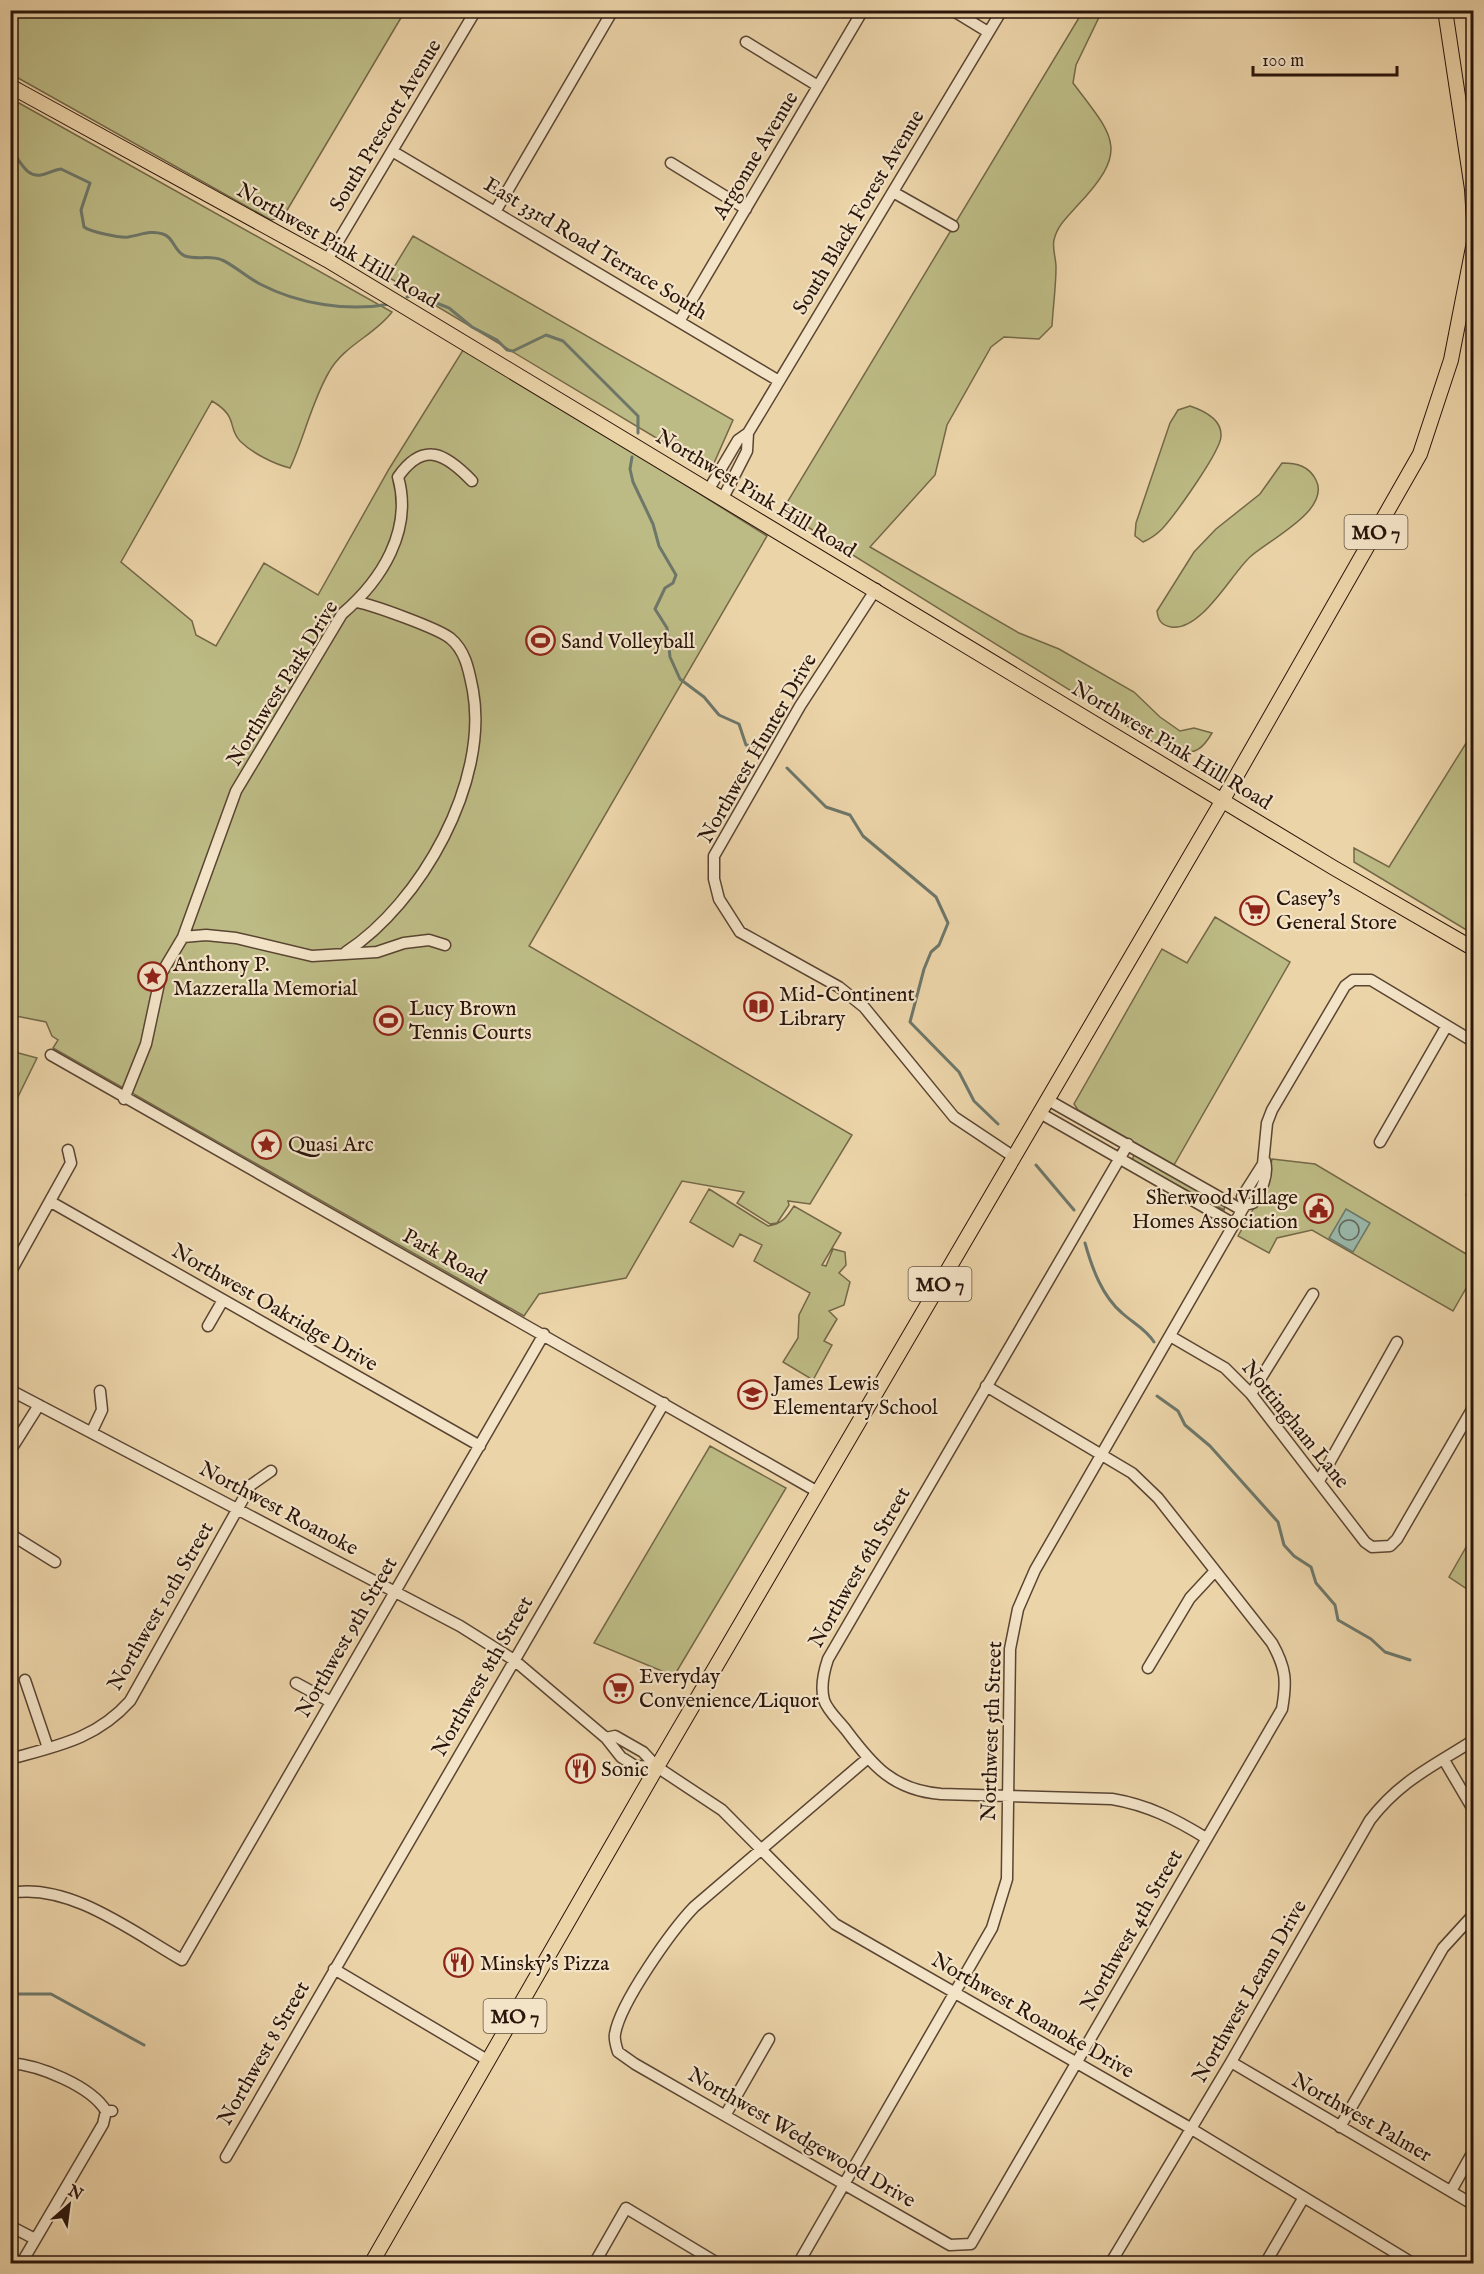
<svg xmlns="http://www.w3.org/2000/svg" width="1484" height="2274" viewBox="0 0 1484 2274" font-family="'IM FELL English',serif">
	<style>
		.green { fill: #bdbb85; stroke: #746848; stroke-width: 1.5 }
		.water { fill: #99b8aa; stroke: #6d776a; stroke-width: 1.5 }
		.lines { fill: none; stroke-linecap: round; stroke-linejoin: round }
		.shore { stroke: #62665a; stroke-width: 1.5 }
		.stream { stroke: #6d776a; stroke-width: 3 }
		.minor-casing { stroke: #5a4532; stroke-width: 13 }
		.major-casing { stroke: #2a150b; stroke-width: 16 }
		.minor { stroke: #f3e3c7; stroke-width: 10 }
		.major { stroke: #ecd4a9; stroke-width: 14 }
		.labels { text-anchor: middle; stroke-width: 4.5; stroke-linejoin: round; paint-order: stroke }
		.shield { fill: #f3e3c7; stroke: #665343; stroke-width: 1.5 }
		.shield-label { font-size: 20px; font-weight: bold; fill: #2a150b }
		.street-label { font-size: 21px; fill: #2a150b; stroke: #f3e3c7 }
		.poi-label { font-size: 21px; fill: #2a150b; stroke: #f3e3c7; text-anchor: start }
	</style>
	<rect width="100%" height="100%" fill="#ecd4a9"/>
	<filter id="stains"><feTurbulence type="fractalNoise" baseFrequency=".00333" numOctaves="4"/><feColorMatrix values="0 0 0 0 .2 0 0 0 0 .09 0 0 0 0 .02 0 0 0 .5 -.17"/></filter>
	<radialGradient id="worn" r=".72"><stop offset=".6" stop-color="#630" stop-opacity="0"/><stop offset="1" stop-color="#630" stop-opacity=".3"/></radialGradient>
	<path class="green" d="M11,10H405V11L283,217L271,220L11,74Z
		M1083,11H1102L1076,65L1073,83C1115,138 1130,150 1077,206C1068,216 1057,226 1054,240C1052,248 1056,258 1056,267C1056,287 1053,307 1052,326L1039,339L1004,337L991,347L947,425L935,475L870,547L1019,633L1059,649L1134,692L1160,717L1180,731L1194,728L1212,733C1201,752 1195,752 1174,755L782,511Z
		M10,98L392,312C375,335 344,345 329,372C312,401 304,438 290,468C274,464 252,453 240,441C227,427 239,417 212,401L121,562L192,621L196,635L216,646L264,563L318,595L389,469L465,347L767,536L529,946L852,1135L810,1204L788,1201L789,1205L777,1223L770,1224L737,1203L744,1192L682,1181L626,1278L539,1294L524,1316L53,1048L58,1040L52,1036L46,1022L11,1015Z
		M413,236L733,420L714,463L678,451L388,277Z
		M1190,406C1202,410 1222,419 1221,436C1221,451 1174,516 1162,529C1156,535 1150,539 1143,542L1135,536L1136,523L1170,423L1178,410Z
		M1282,463C1297,463 1309,466 1316,480C1331,510 1270,539 1250,557C1232,573 1201,632 1171,627C1161,625 1158,620 1157,611L1194,552L1216,529L1260,494Z
		M1473,732L1474,934H1473L1354,862V848L1389,867Z
		M1215,917L1290,962L1174,1165L1078,1110L1074,1104L1162,949L1187,963Z
		M11,1051L37,1058L11,1111L10,1051Z
		M1134,1154L1225,1205L1224,1210L1132,1161Z
		M1272,1159L1315,1164L1473,1258V1276L1453,1311L1312,1230L1277,1238L1269,1253L1238,1236L1268,1183Z
		M709,1189L768,1226C782,1224 787,1217 794,1206L841,1233L822,1265L826,1266L833,1249L845,1252L846,1265L839,1273L850,1282L844,1305L829,1311L837,1319L824,1341L832,1345L813,1380L783,1362L798,1338L799,1315L810,1293L754,1261L762,1245L740,1234L733,1247L690,1222Z
		M710,1446L786,1488L674,1676L594,1643Z
		M1473,1535V1593L1449,1577Z"/>
	<path class="water" d="M1346,1209L1370,1223L1353,1252L1329,1238Z"/>
	<g class="lines">
		<path class="shore" d="M1339 1230a10 10 0 1 1 20 0a10 10 0 1 1-20 0Z"/>
		<path class="stream" d="M10,150C20,158 25,178 41,175C48,174 53,170 61,169L90,183L81,210L84,227C91,232 120,238 128,237C141,235 150,230 163,234C174,237 174,252 185,256C197,260 211,255 222,260C232,264 248,278 260,284C298,304 348,312 390,304
			M407,297L414,294L449,308L472,327L497,340L507,350L513,351L546,335L563,341L638,416V433
			M632,457L630,469L633,482L653,524L659,546L676,575L673,583L665,588L655,609L667,628L670,657L680,679L704,697L719,715L739,724L746,745L761,746
			M787,768L826,807L850,815L863,836L936,897L948,923L939,945L931,952L924,969L910,1022L959,1072L974,1101L998,1124
			M1036,1165L1074,1210
			M1085,1243C1092,1268 1102,1296 1122,1313C1133,1323 1146,1329 1154,1342
			M1157,1396L1178,1411L1185,1425L1210,1446L1278,1522L1284,1545L1294,1556L1311,1567L1316,1583L1335,1605L1338,1620L1371,1639L1385,1652L1410,1660
			M10,1994H51L144,2045"/>
		<defs>
			<path id="minor" d="M952,10L988,32
				M746,42L818,86
				M392,151L779,381
				M671,163L746,209
				M893,192L953,226
				M495,212L613,10
				M327,260L476,10
				M680,320L863,10
				M709,489L738,440L748,433L1002,10
				M723,498L747,451L748,433
				M876,589L800,706L714,856V879L719,899L740,932L839,987L864,1007L954,1117L1014,1157
				M445,945L429,940L404,943L377,952L312,956L236,938L206,935L183,937L236,791L342,614C382,580 413,530 398,477C424,440 446,454 472,481
				M346,952C421,903 489,782 473,691C469,671 466,651 450,638C437,628 373,605 357,602
				M51,1055L818,1492
				M124,1099L146,1044L161,974L183,937
				M1048,1100L1242,1210
				M1040,1113L1234,1224
				M1380,1142L1446,1027
				M1128,1144L828,1659C824,1671 820,1686 824,1700C827,1710 839,1721 846,1730C873,1766 893,1790 941,1794L1112,1799C1148,1805 1175,1819 1206,1838
				M1472,1195L1474,1193
				M51,1202L480,1446
				M1245,1205L1253,1203C1261,1190 1269,1176 1265,1161
				M10,1273L71,1163L68,1150
				M208,1326L223,1300
				M1170,1336L1225,1368L1251,1394L1365,1542L1372,1547L1390,1546L1397,1539L1474,1406
				M10,1390L460,1626L514,1660L606,1738L621,1757L635,1766L657,1767
				M1251,1394L1313,1294
				M92,1431L102,1410L100,1391
				M10,1451L39,1405
				M1319,1481L1397,1342
				M10,1534L55,1562
				M1148,1668L1190,1598L1215,1571
				M25,1680L48,1748
				M296,1683L331,1702
				M606,1738L615,1736L643,1752L657,1767L722,1810L835,1924L1185,2125L1414,2264
				M868,1758L694,1907C672,1930 620,2003 615,2034C614,2039 616,2046 618,2052L635,2064L950,2245L971,2244L1282,1709C1287,1681 1286,1668 1272,1643L1158,1498L1132,1473L986,1386
				M10,1759C57,1746 96,1739 130,1701L251,1485L271,1471
				M1444,1760L1474,1811
				M10,1893C69,1882 133,1932 182,1960L544,1334
				M334,1969L489,2061
				M1231,2062L1474,2205
				M10,2063C39,2065 91,2086 106,2111H112
				M726,2114L769,2039
				M1340,2127L1443,1948L1474,1914
				M226,2157L664,1403
				M1451,2191L1474,2150
				M10,2226L35,2239
				M21,2264L103,2124L106,2111
				M594,2264L626,2208L719,2264
				M798,2264L992,1928L1007,1879L1010,1649L1018,1609L1035,1570L1245,1205L1242,1197L1263,1164L1267,1123L1272,1110L1345,986L1353,980H1371L1474,1042
				M1110,2264L1231,2062L1370,1820C1401,1780 1432,1767 1474,1740
				M1265,2264L1304,2197"/>
			<path id="major" d="M1445,10L1472,189L1474,222
				M10,86L327,260L1334,868L1474,949
				M371,2264L657,1767L1217,810L1420,454L1451,360L1474,242"/>
		</defs>
		<use href="#minor" class="minor-casing"/>
		<use href="#major" class="major-casing"/>
		<use href="#minor" class="minor"/>
		<use href="#major" class="major"/>
	</g>
	<defs>
		<symbol id="stadium-ring" viewBox="-11 -11 22 22"><circle r="9.5" fill="#f3e3c7" stroke="#8f2418" stroke-width="1.5"/><path d="M0-5a6.5 5 0 1 0 0 10a6.5 5 0 1 0 0-10ZM-3.5-1.8h7v3.6h-7Z" fill="#8f2418"/></symbol>
		<symbol id="supermarket-ring" viewBox="-11 -11 22 22"><circle r="9.5" fill="#f3e3c7" stroke="#8f2418" stroke-width="1.5"/><path d="M-6-5.5h2.5l.6 2H6L4.5 2H-2.5L-4.4-4H-6ZM-1.5 3.2a1.3 1.3 0 1 0 .1 0ZM3 3.2a1.3 1.3 0 1 0 .1 0Z" fill="#8f2418"/></symbol>
		<symbol id="sight-ring" viewBox="-11 -11 22 22"><circle r="9.5" fill="#f3e3c7" stroke="#8f2418" stroke-width="1.5"/><path d="M0-6L1.8-2.2L6-1.7L2.9 1.2L3.7 5.4L0 3.3L-3.7 5.4L-2.9 1.2L-6-1.7L-1.8-2.2Z" fill="#8f2418"/></symbol>
		<symbol id="library-ring" viewBox="-11 -11 22 22"><circle r="9.5" fill="#f3e3c7" stroke="#8f2418" stroke-width="1.5"/><path d="M-6-4Q-3-5.5-.7-3.5V5Q-3 3-6 4ZM6-4Q3-5.5 .7-3.5V5Q3 3 6 4Z" fill="#8f2418"/></symbol>
		<symbol id="civic-ring" viewBox="-11 -11 22 22"><circle r="9.5" fill="#f3e3c7" stroke="#8f2418" stroke-width="1.5"/><path d="M-.6-6.5H3V-4.5H.6V-3L4-1V1h2V6H-6V1h2V-1L-.6-3ZM-1.2 2.5V6h2.4V2.5Z" fill="#8f2418"/></symbol>
		<symbol id="school-ring" viewBox="-11 -11 22 22"><circle r="9.5" fill="#f3e3c7" stroke="#8f2418" stroke-width="1.5"/><path d="M0-5L7-2L0 1L-7-2ZM-4 1L0 2.5L4 1V4Q0 6-4 4Z" fill="#8f2418"/></symbol>
		<symbol id="restaurant-ring" viewBox="-11 -11 22 22"><circle r="9.5" fill="#f3e3c7" stroke="#8f2418" stroke-width="1.5"/><path d="M-5-6h1v4h1v-4h1v4h1v-4h1v5L-1.5 .5V6h-2V.5L-5-1ZM5-6V6H3V1.5H1.5Q1.5-4 5-6Z" fill="#8f2418"/></symbol>
	</defs>
	<g fill-rule="evenodd">
		<use href="#stadium-ring" x="524" y="624" width="33" height="33"/>
		<use href="#supermarket-ring" x="1238" y="894" width="33" height="33"/>
		<use href="#sight-ring" x="136" y="960" width="33" height="33"/>
		<use href="#library-ring" x="742" y="990" width="33" height="33"/>
		<use href="#stadium-ring" x="372" y="1004" width="33" height="33"/>
		<use href="#sight-ring" x="250" y="1128" width="33" height="33"/>
		<use href="#civic-ring" x="1302" y="1192" width="33" height="33"/>
		<use href="#school-ring" x="736" y="1378" width="33" height="33"/>
		<use href="#supermarket-ring" x="602" y="1672" width="33" height="33"/>
		<use href="#restaurant-ring" x="564" y="1752" width="33" height="33"/>
		<use href="#restaurant-ring" x="442" y="1946" width="33" height="33"/>
	</g>
	<g class="labels">
		<g class="shield">
			<rect x="1344.5" y="515" width="63" height="34" rx="4.5"/>
			<rect x="908.5" y="1267" width="63" height="34" rx="4.5"/>
			<rect x="483.5" y="1999" width="63" height="34" rx="4.5"/>
		</g>
		<g class="shield-label">
			<text x="1376" y="539">MO 7</text>
			<text x="940" y="1291">MO 7</text>
			<text x="515" y="2023">MO 7</text>
		</g>
		<g class="street-label">
			<text transform="translate(385 125) rotate(-59)" y="7">South Prescott Avenue</text>
			<text transform="translate(755 155) rotate(-59)" y="7">Argonne Avenue</text>
			<text transform="translate(858 212) rotate(-59)" y="7">South Black Forest Avenue</text>
			<text transform="translate(338 245) rotate(30)" y="7">Northwest Pink Hill Road</text>
			<text transform="translate(596 248) rotate(31)" y="7">East 33rd Road Terrace South</text>
			<text transform="translate(756 493) rotate(31)" y="7">Northwest Pink Hill Road</text>
			<text transform="translate(282 683) rotate(-58)" y="7">Northwest Park Drive</text>
			<text transform="translate(1172 745) rotate(31)" y="7">Northwest Pink Hill Road</text>
			<text transform="translate(757 748) rotate(-60)" y="7">Northwest Hunter Drive</text>
			<text transform="translate(445 1256) rotate(29)" y="7">Park Road</text>
			<text transform="translate(275 1307) rotate(30)" y="7">Northwest Oakridge Drive</text>
			<text transform="translate(1296 1424) rotate(51)" y="7">Nottingham Lane</text>
			<text transform="translate(279 1508) rotate(28)" y="7">Northwest Roanoke</text>
			<text transform="translate(859 1567) rotate(-60)" y="7">Northwest 6th Street</text>
			<text transform="translate(160 1606) rotate(-60)" y="7">Northwest 10th Street</text>
			<text transform="translate(346 1637) rotate(-60)" y="7">Northwest 9th Street</text>
			<text transform="translate(482 1676) rotate(-60)" y="7">Northwest 8th Street</text>
			<text transform="translate(991 1731) rotate(-88)" y="7">Northwest 5th Street</text>
			<text transform="translate(1131 1930) rotate(-60)" y="7">Northwest 4th Street</text>
			<text transform="translate(1249 1991) rotate(-60)" y="7">Northwest Leann Drive</text>
			<text transform="translate(1033 2015) rotate(30)" y="7">Northwest Roanoke Drive</text>
			<text transform="translate(263 2053) rotate(-60)" y="7">Northwest 8 Street</text>
			<text transform="translate(1362 2117) rotate(30)" y="7">Northwest Palmer</text>
			<text transform="translate(802 2137) rotate(30)" y="7">Northwest Wedgewood Drive</text>
		</g>
		<g class="poi-label">
			<text x="561" y="648">Sand Volleyball</text>
			<text x="1276" y="905">Casey's<tspan x="1276" dy="24">General Store</tspan></text>
			<text x="173" y="971">Anthony P.<tspan x="173" dy="24">Mazzeralla Memorial</tspan></text>
			<text x="779" y="1001">Mid-Continent<tspan x="779" dy="24">Library</tspan></text>
			<text x="409" y="1015">Lucy Brown<tspan x="409" dy="24">Tennis Courts</tspan></text>
			<text x="288" y="1151">Quasi Arc</text>
			<text x="1298" y="1204" text-anchor="end">Sherwood Village<tspan x="1298" dy="24">Homes Association</tspan></text>
			<text x="773" y="1390">James Lewis<tspan x="773" dy="24">Elementary School</tspan></text>
			<text x="639" y="1683">Everyday<tspan x="639" dy="24">Convenience/Liquor</tspan></text>
			<text x="601" y="1776">Sonic</text>
			<text x="480" y="1970">Minsky's Pizza</text>
		</g>
	</g>
	<rect width="1484" height="2274" fill="none" stroke="#ecd4a9" stroke-width="36"/>
	<rect x="12" y="12" width="1460" height="2250" fill="none" stroke="#2a150b" stroke-width="3"/>
	<rect x="18" y="18" width="1448" height="2238" fill="none" stroke="#2a150b" stroke-width="1.5"/>
	<g transform="translate(69 2205) rotate(28)" stroke="#f3e3c7" stroke-width="4.5" paint-order="stroke">
	<path d="M0-4.5L10 22L0 15L-10 22Z" fill="#2a150b"/>
	<text y="-9" font-size="16" font-weight="bold" text-anchor="middle" fill="#2a150b">N</text>
	</g>
	<path d="M1253 66v9h144v-9" fill="none" stroke="#2a150b" stroke-width="3"/>
	<text x="1262" y="66" font-size="18" fill="#2a150b" stroke="#f3e3c7" stroke-width="4.5" paint-order="stroke">100 m</text>
	<rect width="100%" height="100%" filter="url(#stains)"/>
	<rect width="100%" height="100%" fill="url(#worn)"/>
</svg>
